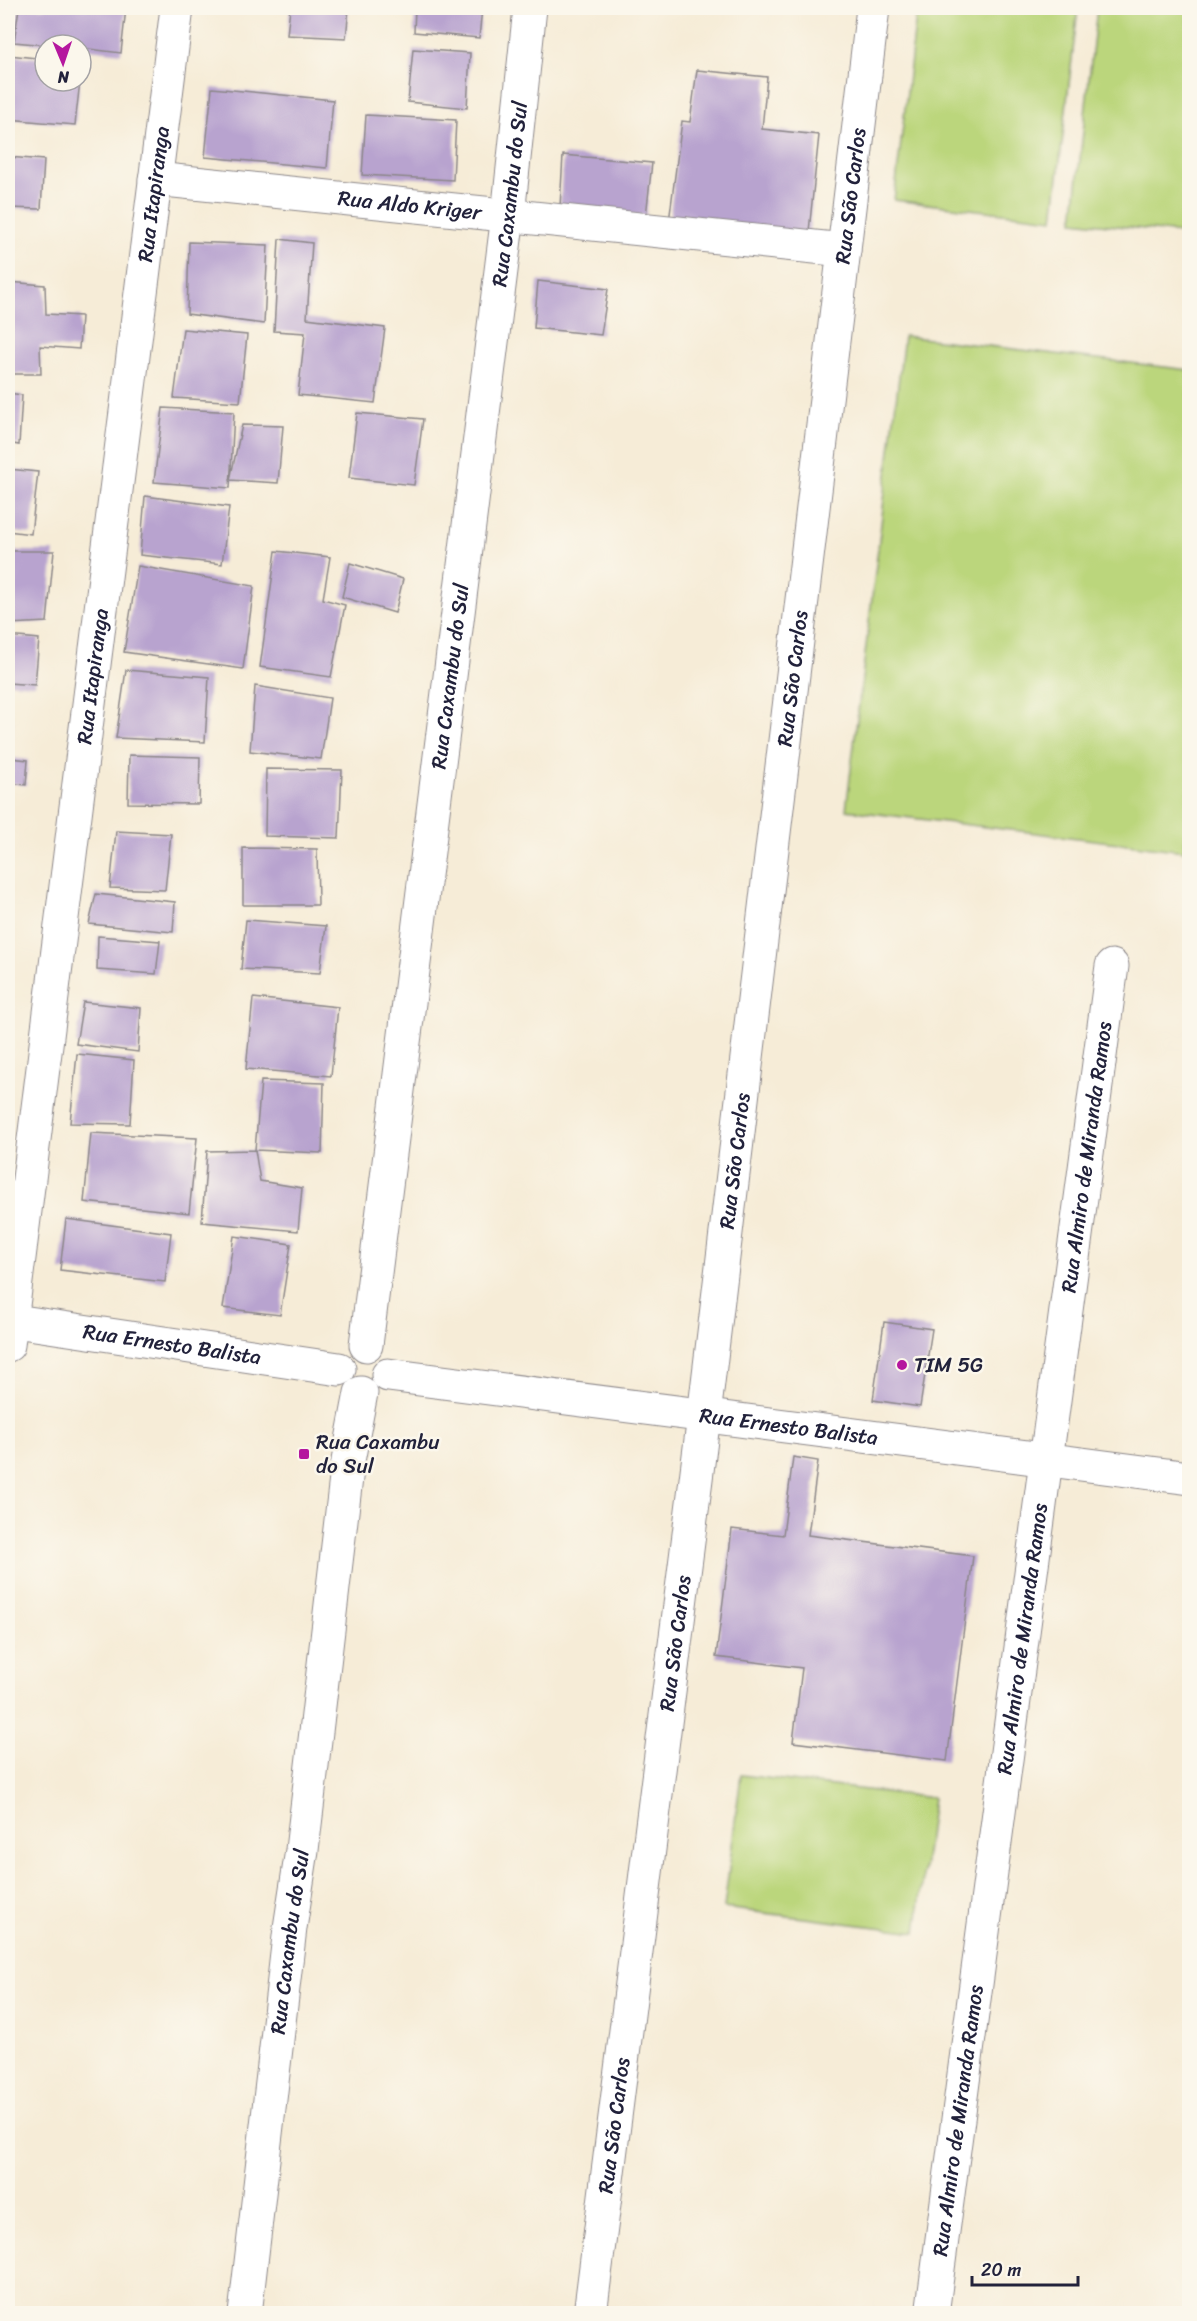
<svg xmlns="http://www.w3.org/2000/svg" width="1197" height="2321" viewBox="0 0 1197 2321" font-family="Sriracha,sans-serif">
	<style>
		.green { fill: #bbd67c; stroke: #6e7c5c; stroke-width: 1.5 }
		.building { fill: #b8a3cf }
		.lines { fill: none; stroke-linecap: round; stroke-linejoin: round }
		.minor-casing { stroke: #8c8789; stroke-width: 35 }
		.minor { stroke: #fff; stroke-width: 33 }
		.poi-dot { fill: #b5179e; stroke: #fbf7ec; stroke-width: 2 }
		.labels { text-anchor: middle; stroke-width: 5; stroke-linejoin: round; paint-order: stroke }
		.street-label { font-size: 21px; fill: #22223b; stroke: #fbf7ec }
		.poi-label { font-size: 21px; fill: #22223b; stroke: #fbf7ec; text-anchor: start }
	</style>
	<rect width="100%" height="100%" fill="#fbf7ec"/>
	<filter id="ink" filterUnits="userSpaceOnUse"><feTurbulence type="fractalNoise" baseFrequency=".0167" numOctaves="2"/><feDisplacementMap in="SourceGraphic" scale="12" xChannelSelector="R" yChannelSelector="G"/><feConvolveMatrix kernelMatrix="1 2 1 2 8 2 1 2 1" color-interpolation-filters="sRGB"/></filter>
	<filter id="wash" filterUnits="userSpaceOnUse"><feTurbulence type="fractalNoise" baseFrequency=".008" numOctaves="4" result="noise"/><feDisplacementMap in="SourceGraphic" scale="24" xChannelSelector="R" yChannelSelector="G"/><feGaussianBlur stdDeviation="1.35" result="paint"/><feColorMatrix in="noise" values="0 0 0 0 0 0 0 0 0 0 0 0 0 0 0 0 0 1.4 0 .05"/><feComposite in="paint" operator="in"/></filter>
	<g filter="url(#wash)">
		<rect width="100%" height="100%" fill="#f6ecd7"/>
		<path class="green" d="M917,8H1078L1053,219L894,200Z
			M1097,8H1189V234L1073,221Z
			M904,336L1189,370L1190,804L1184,851L846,810Z
			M741,1775L933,1798L916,1932L724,1908Z"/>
		<g id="blocks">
			<path class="building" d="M19,8H126L121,53L81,48V45H47L14,42Z
				M290,8H349L346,38L287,35Z
				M415,8H482L479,38L414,32Z
				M413,49L470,53L467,108L408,102Z
				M9,55L45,59V81H80L75,125L8,119Z
				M697,70L767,77L762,129L819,135L808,241L669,222L682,121L690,122Z
				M212,88L333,100L327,168L205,157Z
				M366,115L456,120L453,180L362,175Z
				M563,155L652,163L646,216L560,207Z
				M8,157L44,160L41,209L8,208Z
				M279,239L312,243L307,318L385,328L375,403L298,395L305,333L274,331Z
				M189,242L268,245L264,324L187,314Z
				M538,281L608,289L601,335L534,328Z
				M8,282L45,285L46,314L81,316L79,349L40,346L41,374H8Z
				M183,329L247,335L240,402L174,398Z
				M8,393L22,395L19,445L8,443Z
				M163,408L234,412L230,488L154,482Z
				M357,413L423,419L414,485L349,478Z
				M242,425L283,426L278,483L230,480Z
				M8,469L38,472L31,534L8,531Z
				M145,496L229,507L222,564L140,555Z
				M8,551H54L47,622L8,624Z
				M276,551L330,557L323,599L345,605L331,677L260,667Z
				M350,563L403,579L395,613L342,597Z
				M138,566L254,586L243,669L124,652Z
				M8,636L39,639L35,685L8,683Z
				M126,670L209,677L205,742L116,738Z
				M255,686L330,698L321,759L250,751Z
				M8,718L13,719L11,758L28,760L26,785L8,783Z
				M129,755L200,757L199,804L128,803Z
				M266,769L342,770L339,838L265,836Z
				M116,831L171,834L165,890L110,888Z
				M243,848L317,849L318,905H243Z
				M96,894L175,902L173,932L89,924Z
				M246,920L326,926L320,973L241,969Z
				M98,936L160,941L156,974L97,970Z
				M253,998L338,1007L331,1076L246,1069Z
				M83,1002L141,1008L138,1052L76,1044Z
				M77,1054L134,1060L130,1124L70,1123Z
				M261,1081L324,1083L322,1153L255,1150Z
				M91,1133L197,1138L189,1213L84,1202Z
				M255,1150L260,1181L302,1188L298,1231L202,1222L207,1151Z
				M66,1219L171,1233L165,1282L60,1270Z
				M234,1236L291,1244L280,1315L223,1308Z
				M884,1322L932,1329L920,1407L873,1400Z
				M793,1457L818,1461L808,1535L973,1556L947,1761L793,1742L802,1668L716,1657L732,1529L783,1535Z"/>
		</g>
	</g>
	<g filter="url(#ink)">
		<use href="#blocks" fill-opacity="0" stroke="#8c8789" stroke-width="1.5"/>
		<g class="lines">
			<defs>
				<g id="minor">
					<path id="s1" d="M155,179L844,250"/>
					<path id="s2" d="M8,1320L339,1369"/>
					<path id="s3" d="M8,1345L177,8"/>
					<path id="s4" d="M366,1345L508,215L530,8"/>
					<path id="s5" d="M388,1375L1190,1478"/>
					<path id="s6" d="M245,2314L290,1928L302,1850L348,1461L361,1393"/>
					<path id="s7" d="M590,2314L704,1416L873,8"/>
					<path id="s8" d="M932,2314L1112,966"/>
				</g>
			</defs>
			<use href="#minor" class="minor-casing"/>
			<use href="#minor" class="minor"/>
		</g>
	</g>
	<g class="poi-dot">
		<circle cx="902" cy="1365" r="6"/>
		<rect x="298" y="1448" width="12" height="12" rx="3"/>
	</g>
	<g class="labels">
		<g class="street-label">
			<text dy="7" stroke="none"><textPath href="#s3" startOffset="1160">Rua Itapiranga</textPath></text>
			<text dy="7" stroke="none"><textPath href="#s4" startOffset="1160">Rua Caxambu do Sul</textPath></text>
			<text dy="7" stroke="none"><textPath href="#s7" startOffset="2134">Rua São Carlos</textPath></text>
			<text dy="7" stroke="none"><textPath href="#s1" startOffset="256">Rua Aldo Kriger</textPath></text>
			<text dy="7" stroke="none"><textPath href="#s3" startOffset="674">Rua Itapiranga</textPath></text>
			<text dy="7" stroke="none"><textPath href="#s4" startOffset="674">Rua Caxambu do Sul</textPath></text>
			<text dy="7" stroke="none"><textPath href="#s7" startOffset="1648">Rua São Carlos</textPath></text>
			<text dy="7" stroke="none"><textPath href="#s8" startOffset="1167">Rua Almiro de Miranda Ramos</textPath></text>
			<text dy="7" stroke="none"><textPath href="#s7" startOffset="1162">Rua São Carlos</textPath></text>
			<text dy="7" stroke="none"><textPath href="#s2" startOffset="166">Rua Ernesto Balista</textPath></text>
			<text dy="7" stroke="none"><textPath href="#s5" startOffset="404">Rua Ernesto Balista</textPath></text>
			<text dy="7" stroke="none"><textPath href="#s8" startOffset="681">Rua Almiro de Miranda Ramos</textPath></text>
			<text dy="7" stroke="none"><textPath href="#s7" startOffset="676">Rua São Carlos</textPath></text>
			<text dy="7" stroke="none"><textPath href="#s6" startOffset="375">Rua Caxambu do Sul</textPath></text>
			<text dy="7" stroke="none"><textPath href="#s8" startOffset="195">Rua Almiro de Miranda Ramos</textPath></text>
			<text dy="7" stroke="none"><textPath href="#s7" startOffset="190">Rua São Carlos</textPath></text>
		</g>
		<g class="poi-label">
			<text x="914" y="1372">TIM 5G</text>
			<text x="316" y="1449">Rua Caxambu<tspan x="316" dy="24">do Sul</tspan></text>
		</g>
	</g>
	<rect width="1197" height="2321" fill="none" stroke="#fbf7ec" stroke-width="30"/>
	<g transform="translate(63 63) rotate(178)"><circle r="28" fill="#fbf7ec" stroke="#a4a2a5" stroke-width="1.5"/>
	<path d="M0-4.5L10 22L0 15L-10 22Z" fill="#b5179e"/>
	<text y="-9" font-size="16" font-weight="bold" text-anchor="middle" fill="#22223b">N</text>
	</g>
	<path d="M972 2276v9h106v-9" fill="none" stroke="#22223b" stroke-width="3"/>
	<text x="981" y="2276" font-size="18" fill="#22223b" stroke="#fbf7ec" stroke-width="4.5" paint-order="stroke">20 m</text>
</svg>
